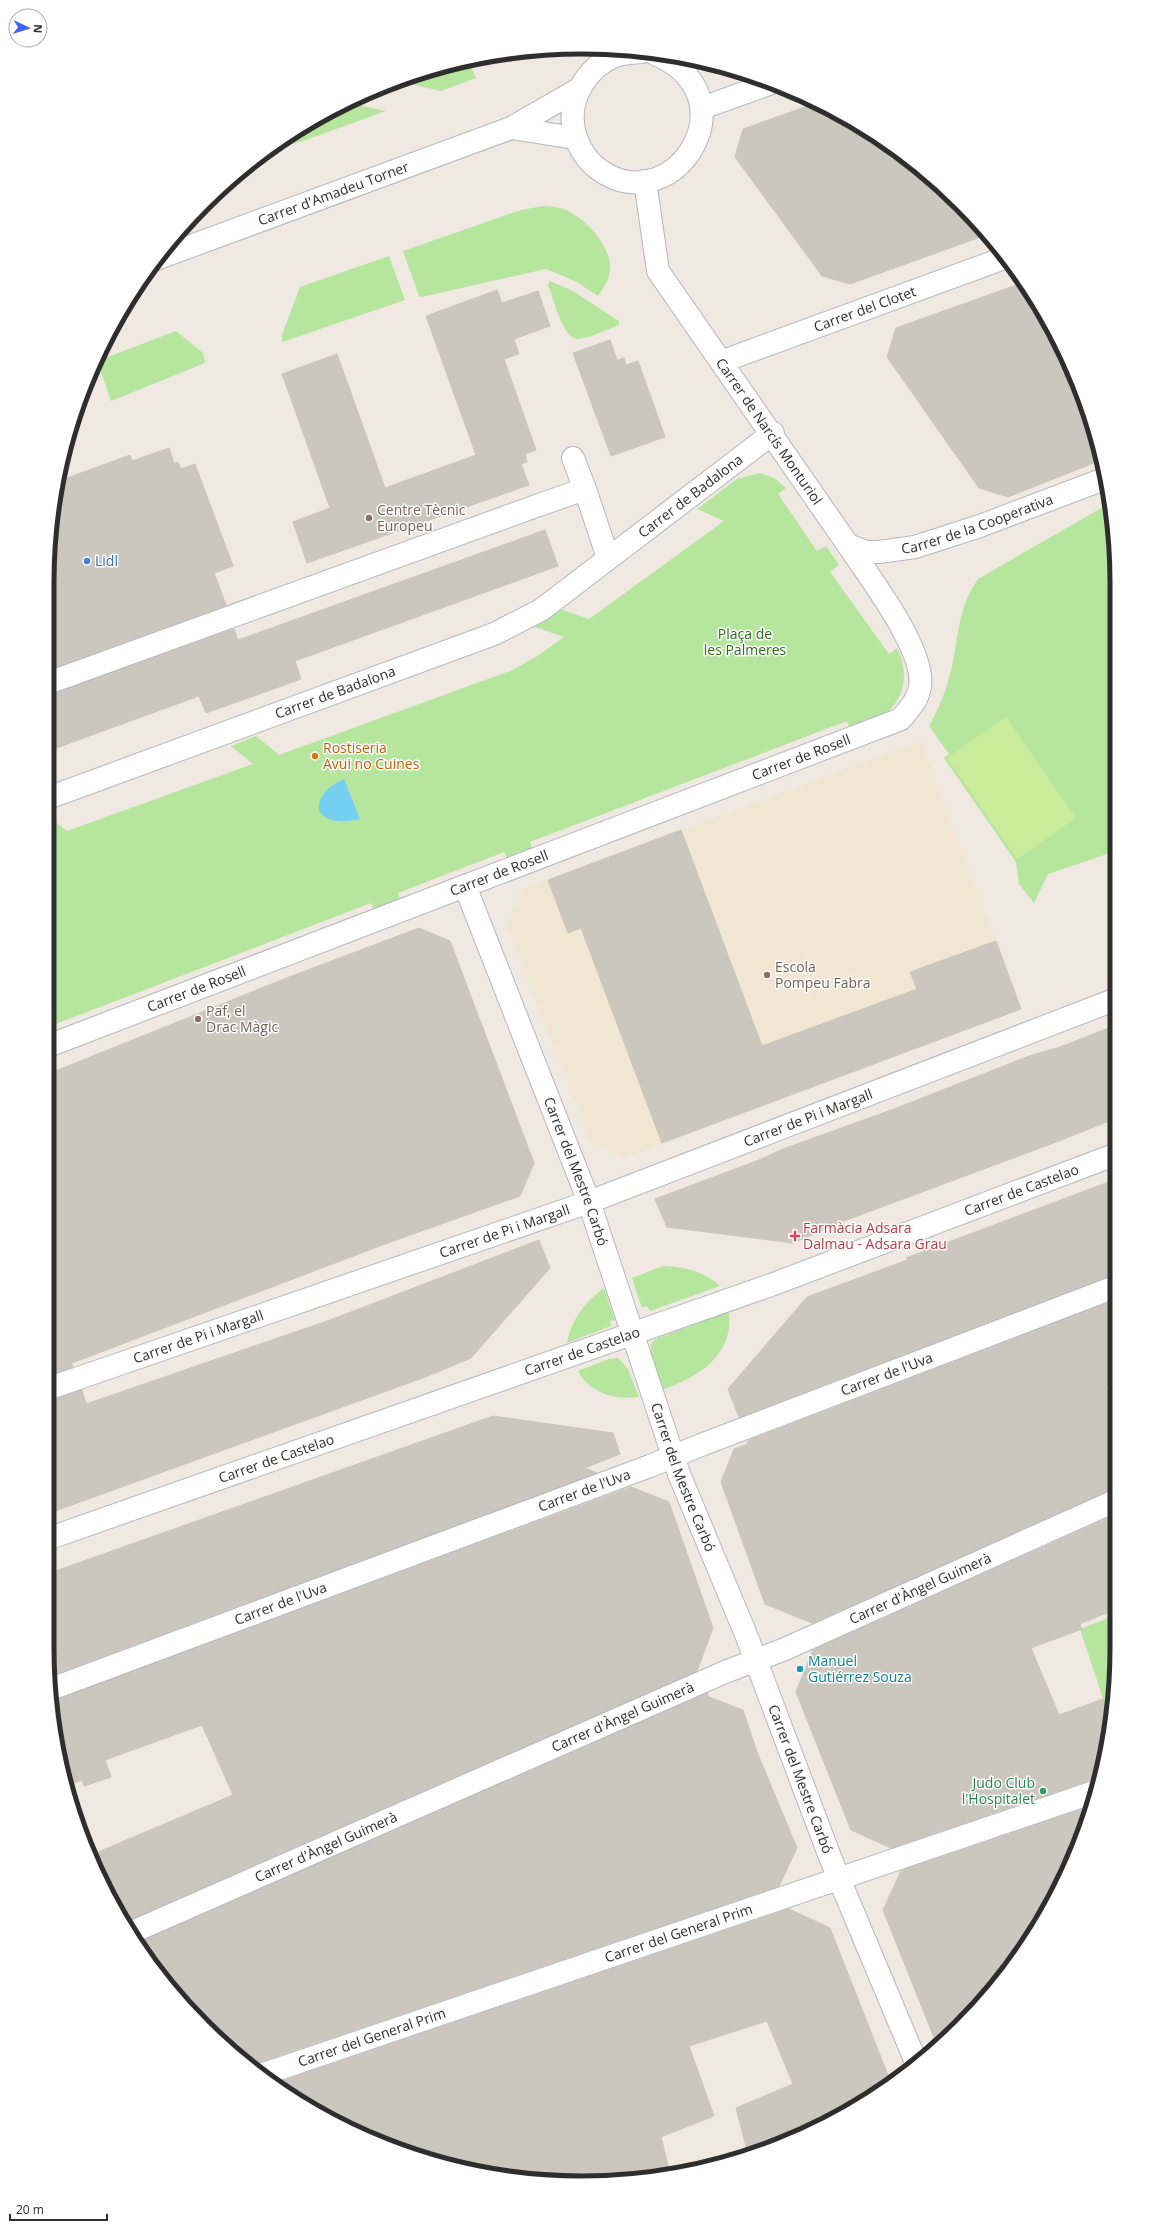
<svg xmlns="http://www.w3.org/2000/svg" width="1164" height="2230" viewBox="0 0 1164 2230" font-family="'Open Sans',sans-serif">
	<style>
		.education { fill: #f0e6d1 }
		.green { fill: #b6e59e }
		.pitch { fill: #c9ec9a }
		.water { fill: #75cff0 }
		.building { fill: #cbc7bf; stroke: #cbc5ba }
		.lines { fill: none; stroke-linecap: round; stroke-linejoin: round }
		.pedestrian-casing { stroke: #b4b7c1; stroke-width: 24 }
		.minor-casing { stroke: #b4b7c1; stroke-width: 24 }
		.tertiary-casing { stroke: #b4b7c1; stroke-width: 24 }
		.pedestrian { stroke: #fff; stroke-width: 22 }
		.minor { stroke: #fff; stroke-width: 22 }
		.tertiary { stroke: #fff; stroke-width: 22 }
		.education-dot { fill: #8d6e63; stroke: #fff; stroke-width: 1.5 }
		.shop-dot { fill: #3f7fe0; stroke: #fff; stroke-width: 1.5 }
		.food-dot { fill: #e8710a; stroke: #fff; stroke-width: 1.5 }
		.health-dot { fill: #e0444e; stroke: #fff; stroke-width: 1.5 }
		.culture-dot { fill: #0f9aa8; stroke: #fff; stroke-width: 1.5 }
		.leisure-dot { fill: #2e9e5b; stroke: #fff; stroke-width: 1.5 }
		.labels { text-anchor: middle; stroke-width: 3; stroke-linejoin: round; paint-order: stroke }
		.street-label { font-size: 14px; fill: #2e2e2e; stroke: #fff }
		.education-label { font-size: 14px; fill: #785e54; stroke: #fff; text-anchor: start }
		.shop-label { font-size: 14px; fill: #366cbe; stroke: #fff; text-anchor: start }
		.park-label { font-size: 14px; fill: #2c6e1b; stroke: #fff }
		.food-label { font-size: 14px; fill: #c56008; stroke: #fff; text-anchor: start }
		.health-label { font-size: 14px; fill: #be3a42; stroke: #fff; text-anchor: start }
		.culture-label { font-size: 14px; fill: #0d838f; stroke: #fff; text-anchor: start }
		.leisure-label { font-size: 14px; fill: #27864d; stroke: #fff; text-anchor: end }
		.rim { fill: none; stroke: #2e2e2e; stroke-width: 5 }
	</style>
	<rect width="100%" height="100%" fill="#efe9e1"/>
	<path class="education" d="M921,741L1021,1009L624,1158L591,1143L506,923L521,890Z"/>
	<path class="green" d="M470,64L476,78L441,91L397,81Z
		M349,103L386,111L303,141L273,149L315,119Z
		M543,206C550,206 557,207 564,209C585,218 613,247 610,271C609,280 603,289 598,296L575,281L546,269L421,297L419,296L403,251L521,210Z
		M389,256L405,300L282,342V335L300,287Z
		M550,281L571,290L619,321V325C607,329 591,338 578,339C563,340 553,297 548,285Z
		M176,331L203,353L205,363L111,401L97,361Z
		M760,473L774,478L786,488L778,494L817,551L826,546L839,565L830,572L889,654L897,648C909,670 906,698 885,714C876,721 861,725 850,730L847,721L530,842L533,850L508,860L504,852L398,893L401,902L375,912L371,903L48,1027V816L67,831L253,764L231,746L256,736L279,755L510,671L536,657L564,637L535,627L560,609L589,619L724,521L697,509L737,479Z
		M1110,503L1112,512L1113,852L1048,874L1034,903L1019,884L1016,862L944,758L949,754L929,726C940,707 947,688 952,666C959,633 958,608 978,579Z
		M663,1266C685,1267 703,1271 720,1286L650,1311L647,1306L642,1308L632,1278Z
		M604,1288L615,1320L610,1321L611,1326L567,1343C571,1320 585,1302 604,1288Z
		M729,1312C734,1356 698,1377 662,1390L651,1357V1344L656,1339Z
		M618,1358L628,1369L639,1397C615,1400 591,1394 578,1371L609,1359Z
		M1116,1615V1683L1110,1719L1080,1629Z"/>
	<path class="pitch" d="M1006,717L1076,818L1017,859L947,758Z"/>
	<path class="water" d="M344,779L360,819C346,822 328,824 319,811C317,795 331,785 344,779Z"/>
	<path class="building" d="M819,102L935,180L986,235L850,284L822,276L735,157L743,129Z
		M1022,283L1076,377L1099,461L1008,497L979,488L887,357L896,328Z
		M497,290L502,303L538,291L550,326L514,339L519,354L504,359L536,450L525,454L527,462L521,464L529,485L307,563L293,522L330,508L282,374L337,354L385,488L476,455L426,316Z
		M610,340L617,360L624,358L626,365L638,361L665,437L611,456L573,353Z
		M169,448L174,463L178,462L181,469L195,464L233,566L214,573L226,605L48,670V547L59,481L130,455L132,461Z
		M545,530L558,566L295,661L301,679L268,691L206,713L199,696L48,751V695L234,629L238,640Z
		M681,830L762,1046L917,989L910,972L996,941L1021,1009L662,1143L581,928L568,933L548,880Z
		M419,928L450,941L534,1163L520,1196L385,1244L72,1363L73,1367L47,1376L48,1074L289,977Z
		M1114,1026V1119L1059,1141L844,1221L793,1243L667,1227L655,1199L759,1160L783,1149L894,1109L1029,1056L1060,1047Z
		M1114,1180L1115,1275L739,1417L728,1389L807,1297L910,1259L906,1258Z
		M539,1240L550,1268L471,1358L428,1376L47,1514V1401L82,1390L86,1404L330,1320Z
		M1115,1300V1383L1106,1387L1115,1409V1489L812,1623L765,1604L721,1482L734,1449L748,1444L747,1441Z
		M493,1416L613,1433L620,1454L585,1468L597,1473L50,1676L47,1648V1574Z
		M631,1487L669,1502L713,1628L697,1671L123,1923L91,1855L233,1795L202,1725L105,1760L111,1777L84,1786L82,1780L66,1786L57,1752L52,1701Z
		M1115,1515L1116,1609L1080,1624L1082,1629L1031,1648L1059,1715L1103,1699L1110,1719L1100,1779H1093L891,1848L851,1830L796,1692L813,1650Z
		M707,1693L709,1697L743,1710L757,1752L797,1848L779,1886L257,2063L251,2067L229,2050L158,1974L137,1943Z
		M1091,1806L1062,1885L1007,1974L960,2026L937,2045L883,1910L901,1871Z
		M789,1909L830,1928L891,2083L879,2093L818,2128L748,2154L736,2108L793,2084L767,2021L689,2046L714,2116L661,2137L670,2173L617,2182H547L444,2165L377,2142L285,2093L273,2084Z"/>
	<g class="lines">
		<defs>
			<g id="pedestrian">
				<path d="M48,683L539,505"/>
				<path id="s1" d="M465,886L901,719C909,709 918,700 920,687C926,650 869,577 848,545"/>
			</g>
			<g id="minor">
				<path id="s2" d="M645,181L658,271L848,545L866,552H879L915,547L980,526L1104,479"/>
				<path id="s3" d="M723,361L1007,257"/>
				<path d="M573,458L585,489"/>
				<path d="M539,505L585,489L608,558"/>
				<path id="s4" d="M48,798L494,634L541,610L773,433"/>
				<path id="s5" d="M48,1046L465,886L589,1202L679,1474L747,1637L830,1857L916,2062"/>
				<path id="s6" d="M47,1389L589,1202L1114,1000"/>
				<path id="s7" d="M47,1539L771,1285L1114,1155"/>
				<path id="s8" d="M51,1689L650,1466L701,1445L1115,1287"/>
				<path id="s9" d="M130,1933L725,1672L785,1649L1115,1501"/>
				<path id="s10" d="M261,2075L1097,1791"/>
			</g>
			<g id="tertiary">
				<path d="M642,52C633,53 624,53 615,56C587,67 567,100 574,130C578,148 588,163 604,173C677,217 753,95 655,54"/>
				<path d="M702,108L769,84"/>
				<path d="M511,128L575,138"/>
				<path id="s11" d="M156,259L511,128L579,89"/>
			</g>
		</defs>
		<use href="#pedestrian" class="pedestrian-casing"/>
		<use href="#minor" class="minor-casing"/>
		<use href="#tertiary" class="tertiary-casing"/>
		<use href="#pedestrian" class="pedestrian"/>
		<use href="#minor" class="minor"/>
		<use href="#tertiary" class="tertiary"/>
	</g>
	<g class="education-dot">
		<circle cx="369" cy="518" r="4"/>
		<circle cx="767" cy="975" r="4"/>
		<circle cx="198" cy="1019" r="4"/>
	</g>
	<circle class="shop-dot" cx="87" cy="561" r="4"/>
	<circle class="food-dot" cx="315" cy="756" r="4"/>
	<path class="health-dot" d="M793 1230h4v4h4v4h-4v4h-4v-4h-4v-4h4z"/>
	<circle class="culture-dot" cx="800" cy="1669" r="4"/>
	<circle class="leisure-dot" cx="1043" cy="1791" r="4"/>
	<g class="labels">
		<g class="street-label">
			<text dy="5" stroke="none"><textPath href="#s11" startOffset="189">Carrer d'Amadeu Torner</textPath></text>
			<text dy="5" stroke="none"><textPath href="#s3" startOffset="151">Carrer del Clotet</textPath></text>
			<text dy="5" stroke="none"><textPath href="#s2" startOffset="286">Carrer de Narcís Monturiol</textPath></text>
			<text dy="5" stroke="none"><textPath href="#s4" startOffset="716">Carrer de Badalona</textPath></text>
			<text dy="5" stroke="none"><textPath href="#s2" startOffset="559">Carrer de la Cooperativa</textPath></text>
			<text dy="5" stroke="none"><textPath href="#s4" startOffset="306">Carrer de Badalona</textPath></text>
			<text dy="5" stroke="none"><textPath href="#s1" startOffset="360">Carrer de Rosell</textPath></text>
			<text transform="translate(499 873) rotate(-21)" y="5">Carrer de Rosell</text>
			<text dy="5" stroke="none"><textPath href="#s5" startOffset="159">Carrer de Rosell</textPath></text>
			<text dy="5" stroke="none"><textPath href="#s6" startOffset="808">Carrer de Pi i Margall</textPath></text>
			<text dy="5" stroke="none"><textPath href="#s5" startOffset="753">Carrer del Mestre Carbó</textPath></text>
			<text dy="5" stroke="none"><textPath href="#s7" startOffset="1035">Carrer de Castelao</textPath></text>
			<text dy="5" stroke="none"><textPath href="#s6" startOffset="484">Carrer de Pi i Margall</textPath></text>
			<text dy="5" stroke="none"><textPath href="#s6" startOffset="160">Carrer de Pi i Margall</textPath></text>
			<text dy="5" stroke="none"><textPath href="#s7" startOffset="567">Carrer de Castelao</textPath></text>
			<text dy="5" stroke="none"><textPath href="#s8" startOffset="893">Carrer de l'Uva</textPath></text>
			<text dy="5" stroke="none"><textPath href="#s7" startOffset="243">Carrer de Castelao</textPath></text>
			<text dy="5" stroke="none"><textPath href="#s5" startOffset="1077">Carrer del Mestre Carbó</textPath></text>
			<text dy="5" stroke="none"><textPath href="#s8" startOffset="569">Carrer de l'Uva</textPath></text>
			<text dy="5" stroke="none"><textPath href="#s9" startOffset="862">Carrer d'Àngel Guimerà</textPath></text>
			<text dy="5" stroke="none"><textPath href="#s8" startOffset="245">Carrer de l'Uva</textPath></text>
			<text dy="5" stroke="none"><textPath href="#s9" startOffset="538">Carrer d'Àngel Guimerà</textPath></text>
			<text dy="5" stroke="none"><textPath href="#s5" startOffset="1401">Carrer del Mestre Carbó</textPath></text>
			<text dy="5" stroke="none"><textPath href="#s9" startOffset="214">Carrer d'Àngel Guimerà</textPath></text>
			<text dy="5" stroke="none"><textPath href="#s10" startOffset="441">Carrer del General Prim</textPath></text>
			<text dy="5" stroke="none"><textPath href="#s10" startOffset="117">Carrer del General Prim</textPath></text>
		</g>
		<g class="education-label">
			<text x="377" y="515">Centre Tècnic<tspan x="377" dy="16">Europeu</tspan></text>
			<text x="775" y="972">Escola<tspan x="775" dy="16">Pompeu Fabra</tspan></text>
			<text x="206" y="1016">Paf, el<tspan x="206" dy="16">Drac Màgic</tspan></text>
		</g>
		<g class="shop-label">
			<text x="95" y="566">Lidl</text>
		</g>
		<g class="park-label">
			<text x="745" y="639">Plaça de<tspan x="745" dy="16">les Palmeres</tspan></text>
		</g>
		<g class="food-label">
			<text x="323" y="753">Rostiseria<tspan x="323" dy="16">Avui no Cuines</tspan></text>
		</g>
		<g class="health-label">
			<text x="803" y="1233">Farmàcia Adsara<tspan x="803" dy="16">Dalmau - Adsara Grau</tspan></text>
		</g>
		<g class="culture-label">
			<text x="808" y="1666">Manuel<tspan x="808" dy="16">Gutiérrez Souza</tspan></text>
		</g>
		<g class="leisure-label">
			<text x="1035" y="1788">Judo Club<tspan x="1035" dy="16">l'Hospitalet</tspan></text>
		</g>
	</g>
	<path d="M0 0H1164V2230H0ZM582 54H582A528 528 0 0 1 1110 582V1648A528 528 0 0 1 582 2176H582A528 528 0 0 1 54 1648V582A528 528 0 0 1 582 54Z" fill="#fff" fill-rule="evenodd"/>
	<path class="rim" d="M582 54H582A528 528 0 0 1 1110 582V1648A528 528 0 0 1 582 2176H582A528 528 0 0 1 54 1648V582A528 528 0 0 1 582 54Z"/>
	<g transform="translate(28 28) rotate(94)"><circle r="19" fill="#ffffff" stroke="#ababab"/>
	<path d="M0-3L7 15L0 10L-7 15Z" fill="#4264fb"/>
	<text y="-6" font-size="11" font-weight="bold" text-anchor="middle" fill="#2e2e2e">N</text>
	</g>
	<path d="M10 2214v6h97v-6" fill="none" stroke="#2e2e2e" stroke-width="2"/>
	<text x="16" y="2214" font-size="12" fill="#2e2e2e" stroke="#ffffff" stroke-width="3" paint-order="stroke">20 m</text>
</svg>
